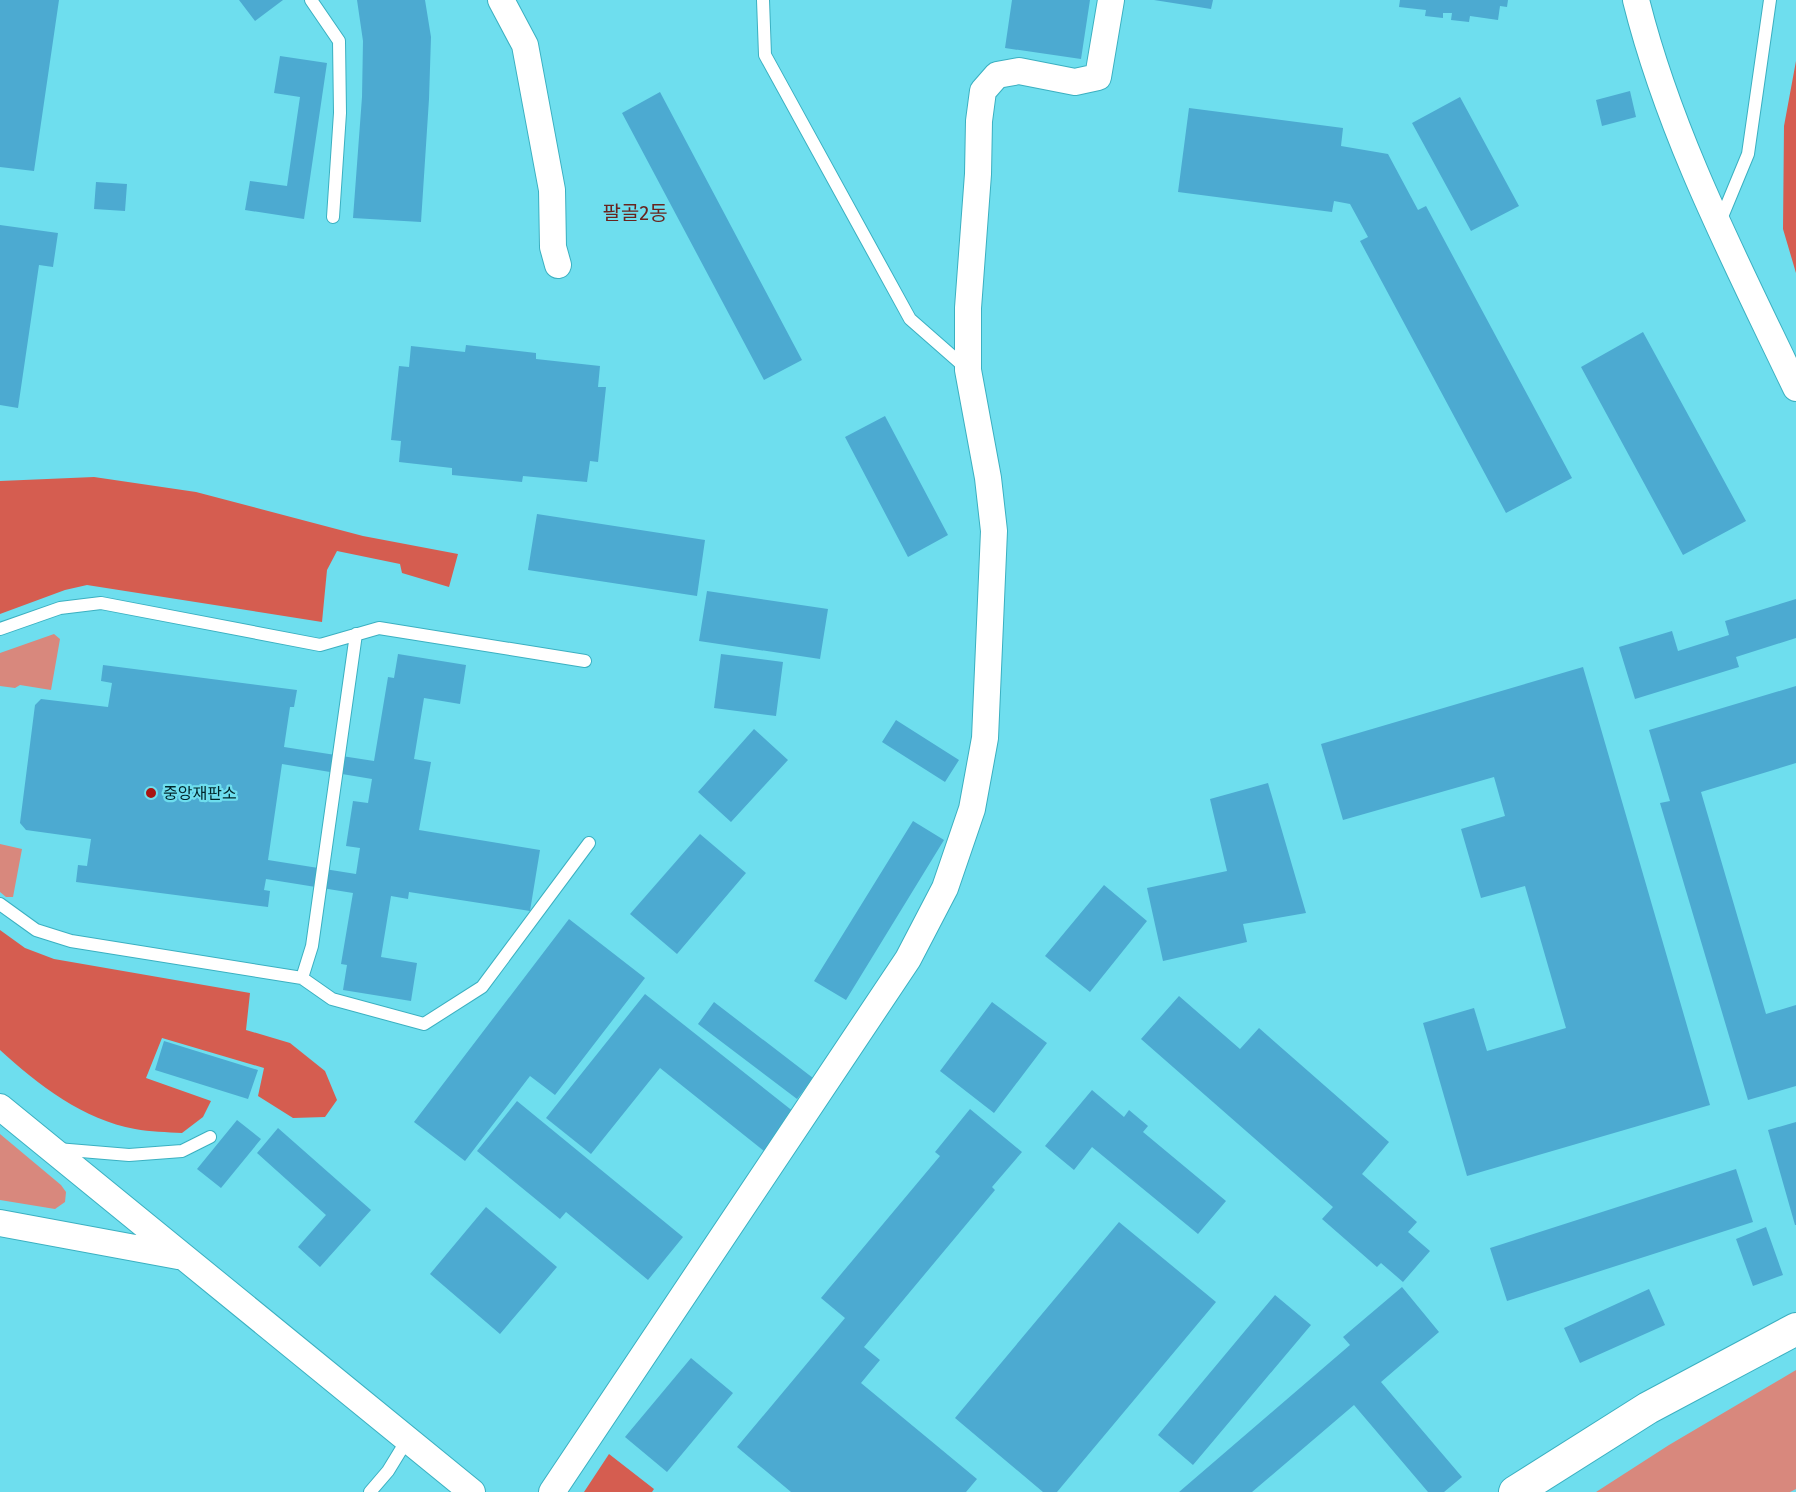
<svg xmlns="http://www.w3.org/2000/svg" width="1796" height="1492" viewBox="0 0 1796 1492" font-family="'Fira Sans','Noto Sans KR',sans-serif">
	<style>
		.green { fill: #d8887d }
		.forest { fill: #d55d50 }
		.building { fill: #4caad1; fill-rule: evenodd }
		.lines { fill: none; stroke-linecap: round; stroke-linejoin: round }
		.service-casing { stroke: #3bb0c1; stroke-width: 14 }
		.minor-casing { stroke: #3bb0c1; stroke-width: 28 }
		.tertiary-casing { stroke: #3bb0c1; stroke-width: 34 }
		.service { stroke: #fff; stroke-width: 12 }
		.minor { stroke: #fff; stroke-width: 26 }
		.tertiary { stroke: #fff; stroke-width: 32 }
		.poi-dot { fill: #a81513; stroke: #6edeee; stroke-width: 2 }
		.labels { text-anchor: middle; stroke-width: 4.5; stroke-linejoin: round; paint-order: stroke }
		.poi-label { font-size: 16px; fill: #00252a; stroke: #6edeee; text-anchor: start }
		.quarter-label { font-size: 20px; fill: #69241e; stroke: #6edeee }
	</style>
	<rect width="100%" height="100%" fill="#6edeee"/>
	<path class="green" d="M54,634L60,639L51,690L20,685L15,688L0,686V653Z
		M0,844L22,849L13,897H6L0,892Z
		M0,1134L61,1185L66,1192L65,1202L55,1209L0,1200Z
		M1796,1370V1489L1790,1492H1596L1669,1445Z"/>
	<path class="forest" d="M1796,61V273L1783,229L1784,126Z
		M94,477L196,492L363,536L458,554L449,587L402,573L400,564L337,551L327,570L322,622L87,585L65,590L0,614V481Z
		M0,930L25,948L54,959L250,993L246,1030L290,1043L325,1071L337,1100L325,1117L293,1118L258,1096L264,1068L162,1038L146,1078L211,1101L203,1117L182,1133C167,1132 150,1132 135,1129C84,1120 38,1085 0,1050Z
		M609,1454L654,1489L652,1492H584Z"/>
	<path class="building" d="M0,0H59L34,171L0,167Z
		M239,0H283L255,21Z
		M357,0H425L431,37L429,99L421,222L353,218L362,97L363,41Z
		M1012,0H1090L1081,59L1005,48Z
		M1154,0H1213L1211,9Z
		M1400,0H1508L1507,7L1500,6L1498,20L1470,16L1469,22L1451,20L1452,13H1443V18L1425,16L1426,10L1399,7Z
		M280,56L327,63L304,219L245,210L250,181L287,186L300,97L274,93Z
		M1630,91L1636,117L1602,126L1596,100Z
		M660,92L802,360L764,380L622,113Z
		M1460,97L1519,206L1471,231L1412,123Z
		M1189,108L1343,128L1341,146L1388,154L1418,210L1426,206L1572,478L1506,513L1360,241L1368,237L1350,204L1334,201L1332,212L1178,192Z
		M96,182L127,184L125,211L94,209Z
		M0,225L58,233L53,267L39,265L18,408L0,405Z
		M1643,332L1746,521L1683,555L1581,367Z
		M466,345L536,353V359L600,366L598,387H606L598,462L590,461L587,482L523,476L522,482L452,475V468L399,462L401,441L391,440L399,366L409,367L411,346L465,352Z
		M885,416L948,535L908,557L845,437Z
		M537,514L705,540L697,596L528,570Z
		M707,591L828,609L820,659L699,641Z
		M1796,599V638L1736,657L1739,667L1635,699L1619,647L1672,631L1678,651L1729,635L1725,621Z
		M398,654L466,665L460,704L424,698L414,759L431,762L419,830L540,850L530,911L409,892L408,899L391,896L381,957L417,963L411,1001L343,990L347,965L341,964L353,893L266,879L264,890L270,891L268,907L76,882L78,865L87,866L91,839L26,830L20,823L35,705L41,699L108,707L112,683L101,681L103,665L297,690L294,707H290L284,747L374,761L388,677L394,678ZM282,764L372,779L368,803L353,801L346,846L360,848L356,874L268,860Z
		M721,654L783,662L776,716L714,708Z
		M1583,667L1710,1105L1467,1176L1423,1023L1474,1008L1487,1051L1566,1028L1525,886L1481,898L1461,829L1505,816L1494,777L1343,820L1321,744Z
		M1796,686V763L1701,792L1766,1014L1796,1005V1086L1748,1100L1660,803L1670,801L1649,730Z
		M896,720L959,760L945,782L882,742Z
		M754,729L788,760L731,822L698,792Z
		M1268,783L1306,913L1243,924L1247,942L1163,961L1147,888L1227,871L1210,799Z
		M913,821L944,840L846,1000L814,981Z
		M700,834L746,873L677,954L630,914Z
		M1104,885L1147,921L1090,992L1045,956Z
		M569,919L645,978L555,1095L530,1076L465,1161L414,1122Z
		M645,994L799,1116L769,1155L660,1068L591,1154L546,1118Z
		M1179,996L1240,1049L1259,1028L1389,1142L1362,1174L1417,1222L1408,1232L1430,1251L1403,1282L1381,1263L1377,1267L1322,1219L1333,1207L1141,1039Z
		M714,1002L813,1078L797,1099L698,1024Z
		M992,1002L1047,1043L994,1113L940,1071Z
		M164,1041L258,1070L248,1099L155,1070Z
		M1092,1090L1124,1117L1129,1110L1148,1126L1143,1132L1226,1201L1198,1234L1092,1147L1074,1170L1045,1146Z
		M517,1101L683,1237L648,1280L566,1212L560,1219L477,1151Z
		M970,1109L1022,1152L992,1187L995,1190L864,1347L880,1360L861,1383L977,1479L966,1492H791L737,1447L845,1318L821,1298L940,1156L935,1152Z
		M237,1120L261,1139L221,1188L197,1169Z
		M1796,1122V1225H1795L1768,1130Z
		M278,1128L371,1210L320,1267L298,1247L326,1215L257,1153Z
		M1736,1169L1753,1222L1507,1301L1490,1248Z
		M486,1207L557,1267L500,1334L430,1274Z
		M1119,1222L1216,1302L1057,1492H1043L955,1418Z
		M1766,1227L1783,1275L1753,1286L1736,1239Z
		M1402,1287L1439,1332L1381,1382L1462,1477L1444,1492H1428L1354,1405L1252,1492H1179L1350,1345L1343,1337Z
		M1649,1289L1665,1325L1580,1363L1564,1328Z
		M1275,1295L1311,1325L1193,1465L1158,1435Z
		M691,1358L733,1393L667,1472L625,1437Z"/>
	<g class="lines">
		<defs>
			<path id="service" d="M311,0L339,41L340,113L333,217
				M763,0L765,55L910,319L967,369
				M1719,224L1748,154L1770,0
				M0,629L60,608L101,603L320,645L379,628L585,661
				M0,904L36,930L71,941L302,978L332,999L424,1024L482,987L589,843
				M302,978L312,946L356,634
				M57,1149L129,1155L182,1151L210,1137
				M370,1492L388,1471L407,1440"/>
			<path id="minor" d="M501,0L525,45L552,190L553,247L558,265
				M1636,0C1670,136 1736,262 1796,388
				M0,1107L472,1492
				M0,1223L178,1256
				M552,1492L908,959L945,888L972,809L985,738L994,531L988,478L968,370V308L978,174L979,121L983,91L997,75L1019,71L1075,82L1098,77L1111,0"/>
			<path id="tertiary" d="M1515,1492L1648,1408L1796,1329"/>
		</defs>
		<use href="#service" class="service-casing"/>
		<use href="#minor" class="minor-casing"/>
		<use href="#tertiary" class="tertiary-casing"/>
		<use href="#service" class="service"/>
		<use href="#minor" class="minor"/>
		<use href="#tertiary" class="tertiary"/>
	</g>
	<circle class="poi-dot" cx="151" cy="793" r="6"/>
	<g class="labels">
		<g class="poi-label">
			<text x="163" y="799">중앙재판소</text>
		</g>
		<g class="quarter-label">
			<text x="635" y="220">팔골2동</text>
		</g>
	</g>
</svg>
